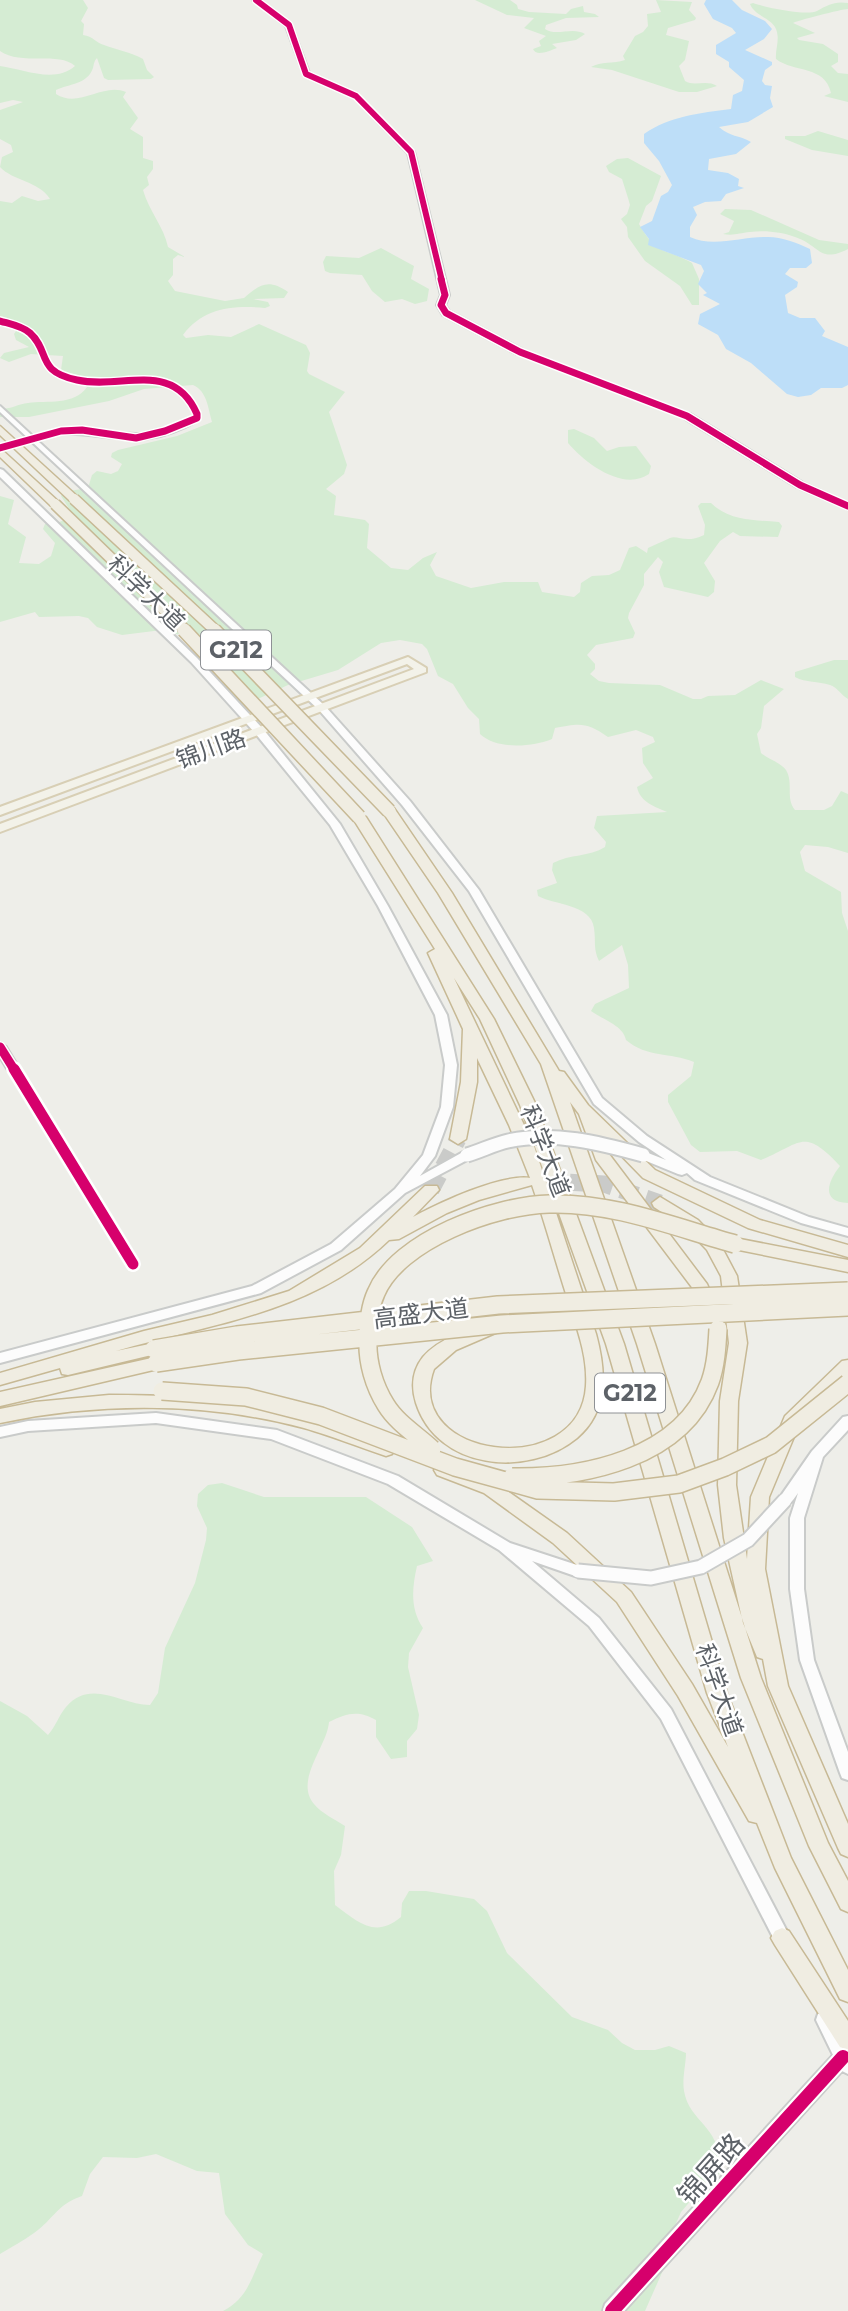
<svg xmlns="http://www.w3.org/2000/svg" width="848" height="2311" viewBox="0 0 848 2311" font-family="Montserrat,'Noto Sans SC',sans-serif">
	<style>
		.green { fill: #d5ecd3 }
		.water { fill: #bddef8 }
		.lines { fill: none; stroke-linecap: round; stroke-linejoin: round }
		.street-tunnel { stroke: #cacbc9; stroke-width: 6; stroke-dasharray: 6 2.5; stroke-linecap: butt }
		.highway-tunnel { stroke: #cacbc9; stroke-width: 17; stroke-dasharray: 17 9; stroke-linecap: butt }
		.street-casing { stroke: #cbcbcb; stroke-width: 9 }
		.secondary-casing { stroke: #c9cbca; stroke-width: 4 }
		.primary-casing { stroke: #d8cfb5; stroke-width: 4 }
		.highway-casing { stroke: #c7b995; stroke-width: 3 }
		.street { stroke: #fcfcfc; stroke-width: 6 }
		.secondary { fill: #fcfcfc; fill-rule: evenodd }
		.primary { fill: #f3f2e9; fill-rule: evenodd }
		.highway { fill: #f0ede2; fill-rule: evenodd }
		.secondary-bridge-casing { stroke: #c9cbca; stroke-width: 17; stroke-linecap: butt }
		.highway-bridge-far2-casing { stroke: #c7b995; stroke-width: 13; stroke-linecap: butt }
		.highway-bridge-far1-casing { stroke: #c7b995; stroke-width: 16; stroke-linecap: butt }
		.highway-bridge-casing { stroke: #c7b995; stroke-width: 20; stroke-linecap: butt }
		.secondary-bridge { stroke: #fcfcfc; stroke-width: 13 }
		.highway-bridge-far2 { stroke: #f0ede2; stroke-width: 10 }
		.highway-bridge-far1 { stroke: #f0ede2; stroke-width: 13 }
		.highway-bridge { stroke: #f0ede2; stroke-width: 17 }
		.cycleway-far4-casing { stroke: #fff; stroke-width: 9 }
		.cycleway-far3-casing { stroke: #fff; stroke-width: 10 }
		.cycleway-far2-casing { stroke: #fff; stroke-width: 12 }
		.cycleway-far1-casing { stroke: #fff; stroke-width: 16 }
		.cycleway-casing { stroke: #fff; stroke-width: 18 }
		.cycleway-far4 { stroke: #d6006c; stroke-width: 6 }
		.cycleway-far3 { stroke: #d6006c; stroke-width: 7 }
		.cycleway-far2 { stroke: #d6006c; stroke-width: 9 }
		.cycleway-far1 { stroke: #d6006c; stroke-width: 11 }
		.cycleway { stroke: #d6006c; stroke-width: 14 }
		.labels { text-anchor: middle; stroke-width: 5; stroke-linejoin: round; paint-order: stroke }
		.shield { fill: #fff; stroke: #8e9195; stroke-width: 2 }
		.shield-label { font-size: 23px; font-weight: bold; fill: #5d6268 }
		.street-label { font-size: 24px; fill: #5d6268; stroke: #fff }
		.near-street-label { font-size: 28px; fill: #5d6268; stroke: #fff }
	</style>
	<rect width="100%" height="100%" fill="#eeeee9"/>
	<path class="green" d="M0,0H83L88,8L81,21L84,24L83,35C93,36 96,43 104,45C117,50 130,52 143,59L147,70L154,77L151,79L108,80L104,78L97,58C94,61 94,64 93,68C88,84 69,84 56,90V94C79,109 103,82 126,92L123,97L138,118L130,129L143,137V158L153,161V169L147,177L149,185L143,190C149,211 164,227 168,247L185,257L178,255L173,259V275L168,281L175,291L225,301L244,298C259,285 268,278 288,292L284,298L253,299L268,302L270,306L265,308C233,305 203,308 183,335L186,338L208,335L231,337L259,324L306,345L310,353L307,371L309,374L345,392L329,412L347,465L344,474L326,489L336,496L334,515L365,520L369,524L367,548L391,568L408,570L423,558L437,552L430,565L436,576L471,588L504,582H538L542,592L574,597L580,592L581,583L592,576L609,575L620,570L629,548L636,546L647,553L648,548C655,545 663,541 670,538C678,535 686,544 704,535L705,525L698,506L701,503H711C729,521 755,520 779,522L782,526L778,537L740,536L733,532L720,541L704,563L715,581L714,592L708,597L664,587L659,572L663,562L658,557L644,574V585L629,613L628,618L635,633L633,638L596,645L587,655L595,664V669L590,674L599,681L609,683L660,685L693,699H701L708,696L735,695L761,680L784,689L764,706L761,728L757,734L761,753C768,759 781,763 786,770C794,783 785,798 795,810H824L832,806L841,791L848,794V853L828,847L805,845L800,852L805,871L841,892L842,913L848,931V1203C820,1202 828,1181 840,1166C803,1126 801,1144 761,1160L737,1151L700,1152L691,1145L668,1102V1095L691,1076L694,1062C670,1052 647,1058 626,1040C623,1025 603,1020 591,1011L595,1004L629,988L628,965L622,945L599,961C593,949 596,941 594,928C591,904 554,905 538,896L537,890L557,883L552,870L553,863C570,854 589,857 605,847L606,842L594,828L597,816L667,812C655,807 640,802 637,787L653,778L643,763L642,748L655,742L653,737L636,730L608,737C587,722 580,723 555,728L552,739C532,747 497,750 480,734L479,719L468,708L453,684L438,676L427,649L422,644L400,640L381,643L338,670L288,685L245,705L226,701L220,695L227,675L238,661L210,635L171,634L162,630L122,635L97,627L88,618L79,616L39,617L35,612L0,622V496L14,500L8,524L26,537L19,563L39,564L51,556L55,543L43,529L45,524C58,522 66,524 70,510L61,496L63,492L88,488L92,475L97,471L111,474L118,471L122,464L111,457L112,453L118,450L177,436L212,422C208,408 207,391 193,385L144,389L109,401L29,417H0V408C11,410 17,404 28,403C47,400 74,406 87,387L65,376L61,370L63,356L31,354L9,362L0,358L4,353L29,347L16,340L14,334L18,328L0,323V201L12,203L22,196L38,201L50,199C39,181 13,181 0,167L2,157L13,152L11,145L0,139V110L23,102L13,100L0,103V66C23,69 55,84 75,66C59,51 21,66 0,51Z
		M475,0H510L517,5L518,9L529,12L566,14L571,9L583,6L584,12L595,14L599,17L566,18L546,25L545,29C557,37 572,26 585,34L576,40L552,44L557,48C549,51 536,57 533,49L541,46L539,41L546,36L524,28L534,18L507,15Z
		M656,0L692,2L689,10L696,18L695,20L668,28L666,35L689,41L685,60L679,66L685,81C695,87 706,79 717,86L697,92H679L612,70L591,67C601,61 613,64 625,60L623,56L635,36L643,32L648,26L647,14L661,12Z
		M753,3C764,7 806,16 817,11C828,5 834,1 848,3V9C842,9 796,21 793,23L815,33L797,38L799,40L823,44L838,54V62L831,66L838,73L848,74V102L824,96L831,93C825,65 794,73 776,59C775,49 781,38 775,27C769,17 755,16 750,4Z
		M818,131L848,140V156L812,150L785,139V136H805Z
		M628,158L661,176L652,201L646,206L639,224C658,257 664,247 692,263L699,279V305H692L680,286L645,261L628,237L627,227L621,219L627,214L630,205L628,198L622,179L609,172L606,166L617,159Z
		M725,209L751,210L819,240L848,244V249C819,264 820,245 795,237C782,232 764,230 750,232C739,233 734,236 723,234L729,232L734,221L720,214Z
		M381,248L414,266L411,279L429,289L427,301L415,304L402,299L385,302L372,291L362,275L330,273L325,271L323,262L326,256L359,258Z
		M574,429L594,438L607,451L619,447L636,446L651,466L649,474C623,492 585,463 568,443V430Z
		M834,660H848V699C841,695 837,687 830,685C818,681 806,683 795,677V672Z
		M222,1483L264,1497H366L412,1527L433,1561L417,1566C412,1588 410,1609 423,1628L409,1653L408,1667L419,1715L417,1729L407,1741V1757L391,1759L376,1737V1720C358,1710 347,1713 329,1722C327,1747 294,1780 314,1804C321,1813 336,1820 345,1826L341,1855L334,1871L335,1905C358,1922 375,1939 401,1917L402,1903L409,1891H426L474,1899L487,1911L507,1953L572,2017L608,2030L622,2043L635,2050H655L669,2046L686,2053C686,2064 682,2079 684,2091C690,2125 724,2125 719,2174L704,2185L681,2212L673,2230L672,2250L645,2311H223C248,2298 251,2278 263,2254L248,2245L225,2214L219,2173L197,2171L156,2154L137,2158L103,2157L90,2174L82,2196C56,2205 55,2218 34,2233C23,2241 11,2247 0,2254V1701L27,1716L48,1735C56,1726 59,1715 66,1707C91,1678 121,1705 150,1705L158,1693L165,1648L195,1583L206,1540L207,1528L197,1506L198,1494L208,1485Z"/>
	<path class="water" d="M706,0H732L742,10L765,21L772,29L764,39L745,50L772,62V65L765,70L762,81L765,85L772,86L770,98L773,107L748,122L719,127C730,137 739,135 751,142L736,154L709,159L708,170L728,173L739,179L738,186L744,188L726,194L721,201L705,202L693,207L697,215L690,227V237C714,248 742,236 768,237C782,237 797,243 810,249L812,263L806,268H790L785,274L798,282L797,287L785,295L788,313L800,318H815L825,331L822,336L848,347V385L842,388H821L811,395L798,397L787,394L751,363L726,349L718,335L698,324L700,314L720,304L703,295L707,293L698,284L704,271L701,265L648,245L649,239L640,227L652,221L661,196L668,192L672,185L659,161L644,143V134C670,116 700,113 731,109L733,95L742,91L744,80L729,67V62L716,54V45L736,33L732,28L713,19L704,4Z"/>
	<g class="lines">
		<path class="street-tunnel" d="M0,448L61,431"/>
		<path class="highway-tunnel" d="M544,1181L604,1184L660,1203
			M431,1190L458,1139"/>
		<defs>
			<path id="street" d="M0,321C10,324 22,326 30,333C51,352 35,371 77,380C122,390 173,359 197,414V418C140,450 119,431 61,431"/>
			<path id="secondary" d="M253,0H260L291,24L309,73L358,95L414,152L449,295L445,305L449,311L523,350L690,414L803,483L848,503V509L797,487L684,418L517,354L443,315L437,305L441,295L408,153L354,97L304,75L286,26Z
				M0,406L325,706L410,801L479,890L602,1098L647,1136L710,1177L809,1217L848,1228V1236L801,1223L695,1180L687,1173L682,1175L678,1174L639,1158L637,1155L643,1151L666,1160L639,1142L594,1104L469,891L402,805L319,710L0,412Z
				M0,469L3,470L197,658L263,729L340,824L388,906L447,1015L457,1065L453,1107L435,1156L420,1176L463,1152L467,1151L473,1155L471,1158L405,1193L341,1250L261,1293L0,1363V1353L252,1286L331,1244L395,1189L423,1155L441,1107L445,1065L435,1015L378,906L330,825L255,733L191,662L0,477Z
				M0,1043L6,1047L138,1261L139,1264L138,1267H128L0,1057Z
				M156,1413L277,1430L398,1476L510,1543L583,1567L585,1571L583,1575L578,1577L532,1561L599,1618L671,1709L791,1939L793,1944L791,1949L785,1952L779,1949L661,1719L589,1626L499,1550L388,1484L271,1439L156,1423L28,1431L0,1437V1427L28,1421Z
				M848,1416V1430L823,1457L804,1518V1589L814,1660L848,1752V1780L842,1778L840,1773L800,1660L790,1589V1518L798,1493C793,1500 790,1507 780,1504L778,1500L812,1451L843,1417Z
				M824,2012L830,2014L848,2049V2074L842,2071L624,2311H603L605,2304L833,2055L816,2020L818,2014Z"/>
			<path id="primary" d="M408,657L426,668V672L0,832V824L414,669L407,664L0,815V807Z"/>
			<path id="highway" d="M0,426L78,497V501H70L0,435Z
				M0,448L59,502V506H51L0,457Z
				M389,807L394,808L452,893L559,1071L564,1072L588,1105L655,1170L760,1220L848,1245V1257L748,1228L643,1178L603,1137L609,1154L707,1284L717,1307L715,1311H703L694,1290L596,1160L579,1114L570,1102L655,1344L761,1678L828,1843L848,1881V1912L841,1909L809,1846L741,1678L637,1344L541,1064L438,893L382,811Z
				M359,813L366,817L494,1019L536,1105L624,1344L727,1693L791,1858L848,1970V2002L840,1999L775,1868L757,1823L749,1821L678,1696L617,1602L553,1543L484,1493L437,1475L434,1470L437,1465L443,1463L496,1483L567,1533L631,1592L692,1684L728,1747L707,1693L606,1344L520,1105L480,1019L454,978L534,1146L596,1334C606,1371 609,1411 577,1438C527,1479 437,1469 416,1403C411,1387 412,1371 423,1357C439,1338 471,1328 494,1321L500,1323L502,1327L500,1331L456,1350L434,1369C401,1459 580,1482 586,1386C588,1355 576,1326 567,1297C555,1260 545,1222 532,1185L479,1200L447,1213L399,1239L389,1240C313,1313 213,1323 116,1351L154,1343L160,1345L163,1349L160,1353L68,1375L62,1374L60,1368L0,1385V1373L144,1331L212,1315L289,1291L360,1248L425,1186H437L439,1190L413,1217C439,1203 500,1174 530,1178L509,1125L477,1058V1082L466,1139L458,1144L450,1139L461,1082L463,1029L428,953L435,949L352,817Z
				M660,1197L698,1220L719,1242L737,1276L747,1343L738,1401L736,1485L747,1559L751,1497L785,1416L842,1361L848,1360V1376L801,1420L769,1497L765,1569L788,1686L848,1824V1857L841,1854L838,1848L768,1686L763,1659L757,1657L743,1623L724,1538L718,1485L720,1401L729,1343L721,1276L707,1250L686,1228L654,1207L652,1203Z
				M735,1238L848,1260V1272L729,1248L727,1244L729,1240Z
				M156,1357L162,1358L165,1363L162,1368L0,1406V1392Z
				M109,1395C175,1395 242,1398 306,1415C335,1423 364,1434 392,1444L395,1449L392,1454L386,1456C359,1447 332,1436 304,1428C206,1402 99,1402 0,1423V1409L35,1402Z
				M782,1928L789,1931L848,2021V2050L840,2047L775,1945L771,1938L775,1931Z"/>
		</defs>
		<use href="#street" class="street-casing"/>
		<use href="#secondary" class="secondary-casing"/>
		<use href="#primary" class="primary-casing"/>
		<use href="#highway" class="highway-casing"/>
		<use href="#street" class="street"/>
		<use href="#secondary" class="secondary"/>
		<use href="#primary" class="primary"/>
		<use href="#highway" class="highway"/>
		<defs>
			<path id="secondary-bridge" d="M467,1155C481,1151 494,1144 508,1141C553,1131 600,1143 643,1155
				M578,1571L651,1578L701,1567L748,1540L785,1500"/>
			<path id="highway-bridge-far2" d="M74,499L216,631
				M55,504L186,631"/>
			<path id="highway-bridge-far1" d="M184,630L359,817
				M214,630L389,811"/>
			<path id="highway-bridge" d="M154,1349L237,1335L498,1305L848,1291
				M156,1363L238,1351L502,1324L848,1307
				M162,1391L246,1397L321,1416L455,1467L538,1490L614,1492L679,1484L725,1467L771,1445L848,1383
				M432,1449C417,1435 397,1423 386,1405C374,1386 367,1362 368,1340C368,1325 370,1306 376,1293C398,1240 496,1205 549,1204C613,1202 674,1227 735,1244
				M512,1477C583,1478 682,1459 710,1382C716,1365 717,1347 718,1329"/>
		</defs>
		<use href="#secondary-bridge" class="secondary-bridge-casing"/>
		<use href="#highway-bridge-far2" class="highway-bridge-far2-casing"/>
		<use href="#highway-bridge-far1" class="highway-bridge-far1-casing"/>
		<use href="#highway-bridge" class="highway-bridge-casing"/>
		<use href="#secondary-bridge" class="secondary-bridge"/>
		<use href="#highway-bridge-far2" class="highway-bridge-far2"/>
		<use href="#highway-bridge-far1" class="highway-bridge-far1"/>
		<use href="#highway-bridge" class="highway-bridge"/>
		<defs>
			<path id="cycleway-far4" d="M256,0L289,25L306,74L356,96L411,152L442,281"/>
			<path id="cycleway-far3" d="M441,279L445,295L441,305L446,313L520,352L687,416L800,485L848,506
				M0,321C10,324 22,326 30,333C51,352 35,371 77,380C122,390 173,359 197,414V418L165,431L136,438L82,430L61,431L0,448"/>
			<path id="cycleway-far2" d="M0,1047L15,1071"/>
			<path id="cycleway-far1" d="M14,1069L133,1264"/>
			<path id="cycleway" d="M612,2311L843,2057"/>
		</defs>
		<use href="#cycleway-far4" class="cycleway-far4-casing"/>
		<use href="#cycleway-far3" class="cycleway-far3-casing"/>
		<use href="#cycleway-far2" class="cycleway-far2-casing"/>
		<use href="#cycleway-far1" class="cycleway-far1-casing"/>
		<use href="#cycleway" class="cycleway-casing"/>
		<use href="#cycleway-far4" class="cycleway-far4"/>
		<use href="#cycleway-far3" class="cycleway-far3"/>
		<use href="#cycleway-far2" class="cycleway-far2"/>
		<use href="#cycleway-far1" class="cycleway-far1"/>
		<use href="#cycleway" class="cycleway"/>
	</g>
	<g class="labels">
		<g class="shield">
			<rect x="201" y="630.5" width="70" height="39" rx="5"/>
			<rect x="595" y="1373.5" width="70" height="39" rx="5"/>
		</g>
		<g class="shield-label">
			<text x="236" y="658">G212</text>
			<text x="630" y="1401">G212</text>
		</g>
		<g class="street-label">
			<text transform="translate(146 593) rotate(44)" y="8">科学大道</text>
			<text transform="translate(211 749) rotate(-20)" y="8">锦川路</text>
			<text transform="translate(545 1151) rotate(69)" y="8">科学大道</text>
			<text transform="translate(421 1314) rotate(-7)" y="8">高盛大道</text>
			<text transform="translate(719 1690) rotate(71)" y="8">科学大道</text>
		</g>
		<g class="near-street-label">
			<text transform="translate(711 2169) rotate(-48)" y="10">锦屏路</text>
		</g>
	</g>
</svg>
